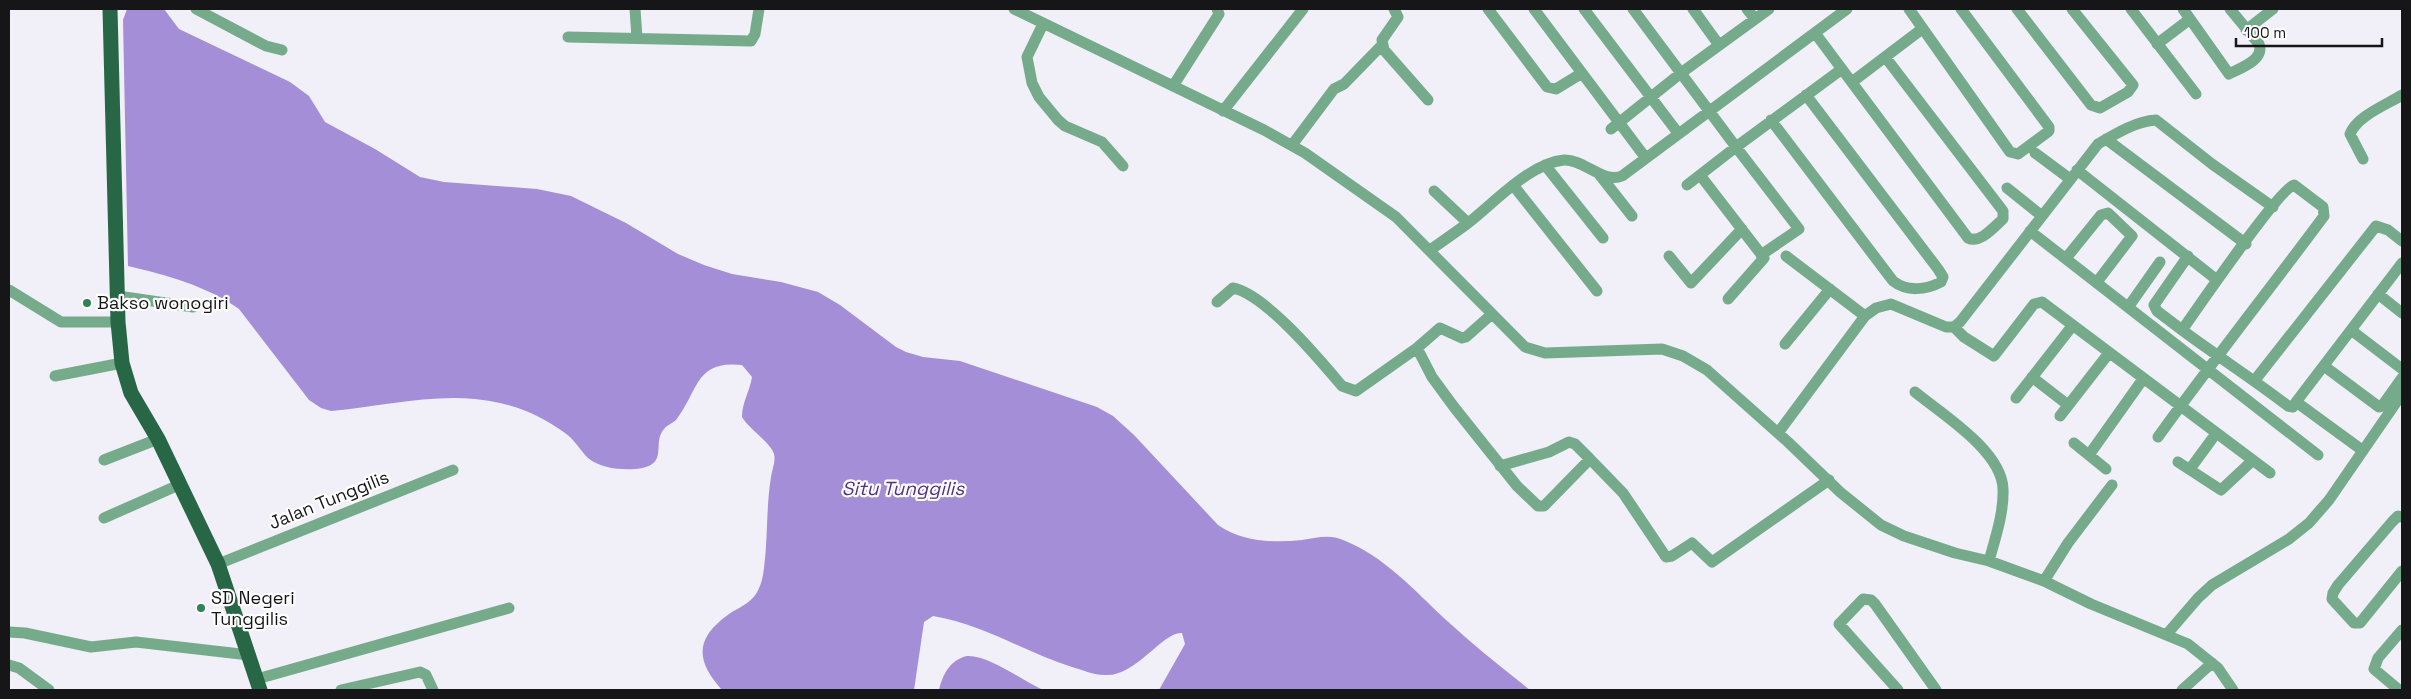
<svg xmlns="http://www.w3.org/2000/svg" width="2411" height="699" viewBox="0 0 2411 699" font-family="'Space Grotesk',sans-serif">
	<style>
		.water { fill: #a48ed8 }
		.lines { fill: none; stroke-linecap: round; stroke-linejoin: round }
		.street { stroke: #75ab8a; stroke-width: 11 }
		.primary { stroke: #286745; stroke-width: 15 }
		.poi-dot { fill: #2d8256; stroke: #fff; stroke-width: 2 }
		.labels { text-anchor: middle; stroke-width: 4.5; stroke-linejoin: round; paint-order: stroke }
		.poi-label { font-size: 18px; fill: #161618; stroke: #fff; text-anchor: start }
		.street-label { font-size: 18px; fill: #161618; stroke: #fff }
		.water-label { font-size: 19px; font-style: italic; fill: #513187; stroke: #fff }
	</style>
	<rect width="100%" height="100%" fill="#f1eff7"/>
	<path class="water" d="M127,9H164L179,29L290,82L309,96L325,122L375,149L420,177L444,182L537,189L571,196L626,223L678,254L704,265L732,274L781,282L818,292L840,305L896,347L906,352L923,357L960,361L1097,407L1113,416L1134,435L1218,525C1243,542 1272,543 1302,540C1315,538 1330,534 1343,540C1384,556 1414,590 1445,619C1472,644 1501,667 1530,690H1159L1185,644L1182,633C1163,631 1136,677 1105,675C1093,675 1083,670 1072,667C1024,652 983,624 933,616L924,622L914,690H722C696,661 694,639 729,614C738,608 749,604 756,594C761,586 763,577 764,568C768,538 766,507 771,477C772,470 776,461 774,454C771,443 749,429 742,417C742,402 750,391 752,377L742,365C695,360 699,390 676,420C673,423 667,425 664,429C651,444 671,466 635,469C619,470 600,468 588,458C580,450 574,439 565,433C546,419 524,408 500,403C445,390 386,406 331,411L321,408L309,400L239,309C207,286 166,275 128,266L123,20Z
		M967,656C989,655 1021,680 1043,690H939C943,674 950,660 967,656Z"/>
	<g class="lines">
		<path class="street" d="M196,9L266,46L282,50
			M635,9L637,38
			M1014,9L1264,130L1305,153L1396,217L1525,347L1545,353L1662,349L1683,356L1707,370L1788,442L1840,492L1881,525L1904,536L1955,553L1989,561L2044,581L2091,604L2188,644L2218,668L2233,690
			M1394,9L1398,17L1382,40L1384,50L1428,100
			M1488,9L1547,87L1556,89L1582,73
			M1534,9L1645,157
			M1584,9L1678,133
			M1633,9L1736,147L1842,69
			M1693,9L1719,45
			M1747,9L1755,19
			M1909,9L2010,152L2018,154L2049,131V127L1961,9
			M2017,9L2091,105L2100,108L2128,92L2133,85L2072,9
			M2131,9L2196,94
			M2183,9L2229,74C2240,68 2265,60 2259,44L2230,9
			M1043,24L1027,57L1032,83L1039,97L1058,120L1065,126L1102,142L1123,166
			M2246,30L2273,9
			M1815,33L1968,238C1980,244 1994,227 2003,219V211L1886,58
			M568,37L751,41L755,34L759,9
			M2157,44L2190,19
			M1852,82L1922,29
			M1173,86L1219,14L1217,9
			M1223,111L1303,9
			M1771,120L1893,281C1907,292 1926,290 1941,282L1943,277L1938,269L1806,95
			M1611,129L1681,73L1769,9
			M2106,139L2246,244
			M1292,145L1334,89L1344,84L1382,45
			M2035,153L2070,179
			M2363,159L2350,134C2357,116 2386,105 2402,95
			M1545,165L1603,238
			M2077,170L2217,280
			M1599,174L1632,216
			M1700,175L1764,258L1728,299
			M1513,185L1597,291
			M1687,185L1736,147L1799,229L1761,255
			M2007,188L2042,216
			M1434,191L1468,223
			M2030,231L2318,455
			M1430,250C1443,241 1456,232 1468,223C1494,203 1530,163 1564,160C1584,159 1603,184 1622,176L1847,9
			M1669,256L1691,283L1742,229
			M1786,256L1865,316
			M2067,257L2101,215L2108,213L2132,236L2097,282
			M9,290L61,322H118
			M2378,294L2402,313
			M118,296L193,307
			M1217,302L1233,288C1265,294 1320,360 1342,386L1356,391L1417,348
			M2129,306L2160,262
			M1492,314L1466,337L1462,338L1440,328L1417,348L1432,377L1454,407L1517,486L1538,506H1544L1590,459L1623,493L1666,557L1672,556L1692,543L1712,562L1829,480
			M1954,327L1964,337L1994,356L2034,304L2042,302L2270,473
			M2182,330L2157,311L2154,305L2188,256
			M2351,330L2402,369
			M1785,344L1830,289
			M2324,366L2379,407L2382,406L2402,378
			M55,376L122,363
			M2032,377L2068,405
			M2255,380L2376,226L2388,230L2402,241
			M1915,392C1942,414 2002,451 2003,489C2004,513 1995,539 1989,561
			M2016,398L2073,325
			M2296,402L2402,263
			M2060,416L2109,353
			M1778,433L1865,316L1876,308L1891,304L1946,327H1954L1960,322L2098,144C2115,134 2136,121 2156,120L2212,164L2273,207
			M2158,437C2212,362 2269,290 2324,216L2323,207L2294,185C2279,189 2197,309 2182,330C2217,356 2253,379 2288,406L2293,407L2296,402L2299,404L2362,450
			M2074,443L2106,469
			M2089,455L2143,379
			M104,460L158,439
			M2178,462L2221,490L2252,461
			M1500,466L1549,452L1569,442L1575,444L1590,459
			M2190,469L2212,439
			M2402,517L2398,516L2392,522L2338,585L2333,593L2332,599L2354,623H2360L2402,571
			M104,518L181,484
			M218,564L453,470
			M2044,581L2068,543L2112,485
			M9,632L25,633L91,647L136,642L249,655
			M2167,634L2198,598L2212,585L2289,539L2309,523L2329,500L2402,394
			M9,665L19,668L49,690
			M257,679L509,608
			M341,690L420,672L426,675L433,690
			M1898,690L1839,624L1863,599L1871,600L1875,604L1936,690
			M2182,690L2212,663
			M2399,690L2374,669L2378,658L2402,630"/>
		<path class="primary" d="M110,9L118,322L122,363L131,393L158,439L218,564L260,690"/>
	</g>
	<g class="poi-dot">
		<circle cx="87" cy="303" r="5"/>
		<circle cx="201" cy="608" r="5"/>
	</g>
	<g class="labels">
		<g class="poi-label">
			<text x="97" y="309">Bakso wonogiri</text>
			<text x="211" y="604">SD Negeri<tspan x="211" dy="21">Tunggilis</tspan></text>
		</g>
		<g class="street-label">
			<text transform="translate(329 500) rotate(-22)" y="6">Jalan Tunggilis</text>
		</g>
		<g class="water-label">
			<text x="903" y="495">Situ Tunggilis</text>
		</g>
	</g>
	<rect width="2411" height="699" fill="none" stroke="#161618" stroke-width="20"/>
	<path d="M2236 38v8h146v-8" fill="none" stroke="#161618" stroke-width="2.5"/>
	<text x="2244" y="38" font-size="15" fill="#161618" stroke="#ffffff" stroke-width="4" paint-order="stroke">100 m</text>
</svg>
